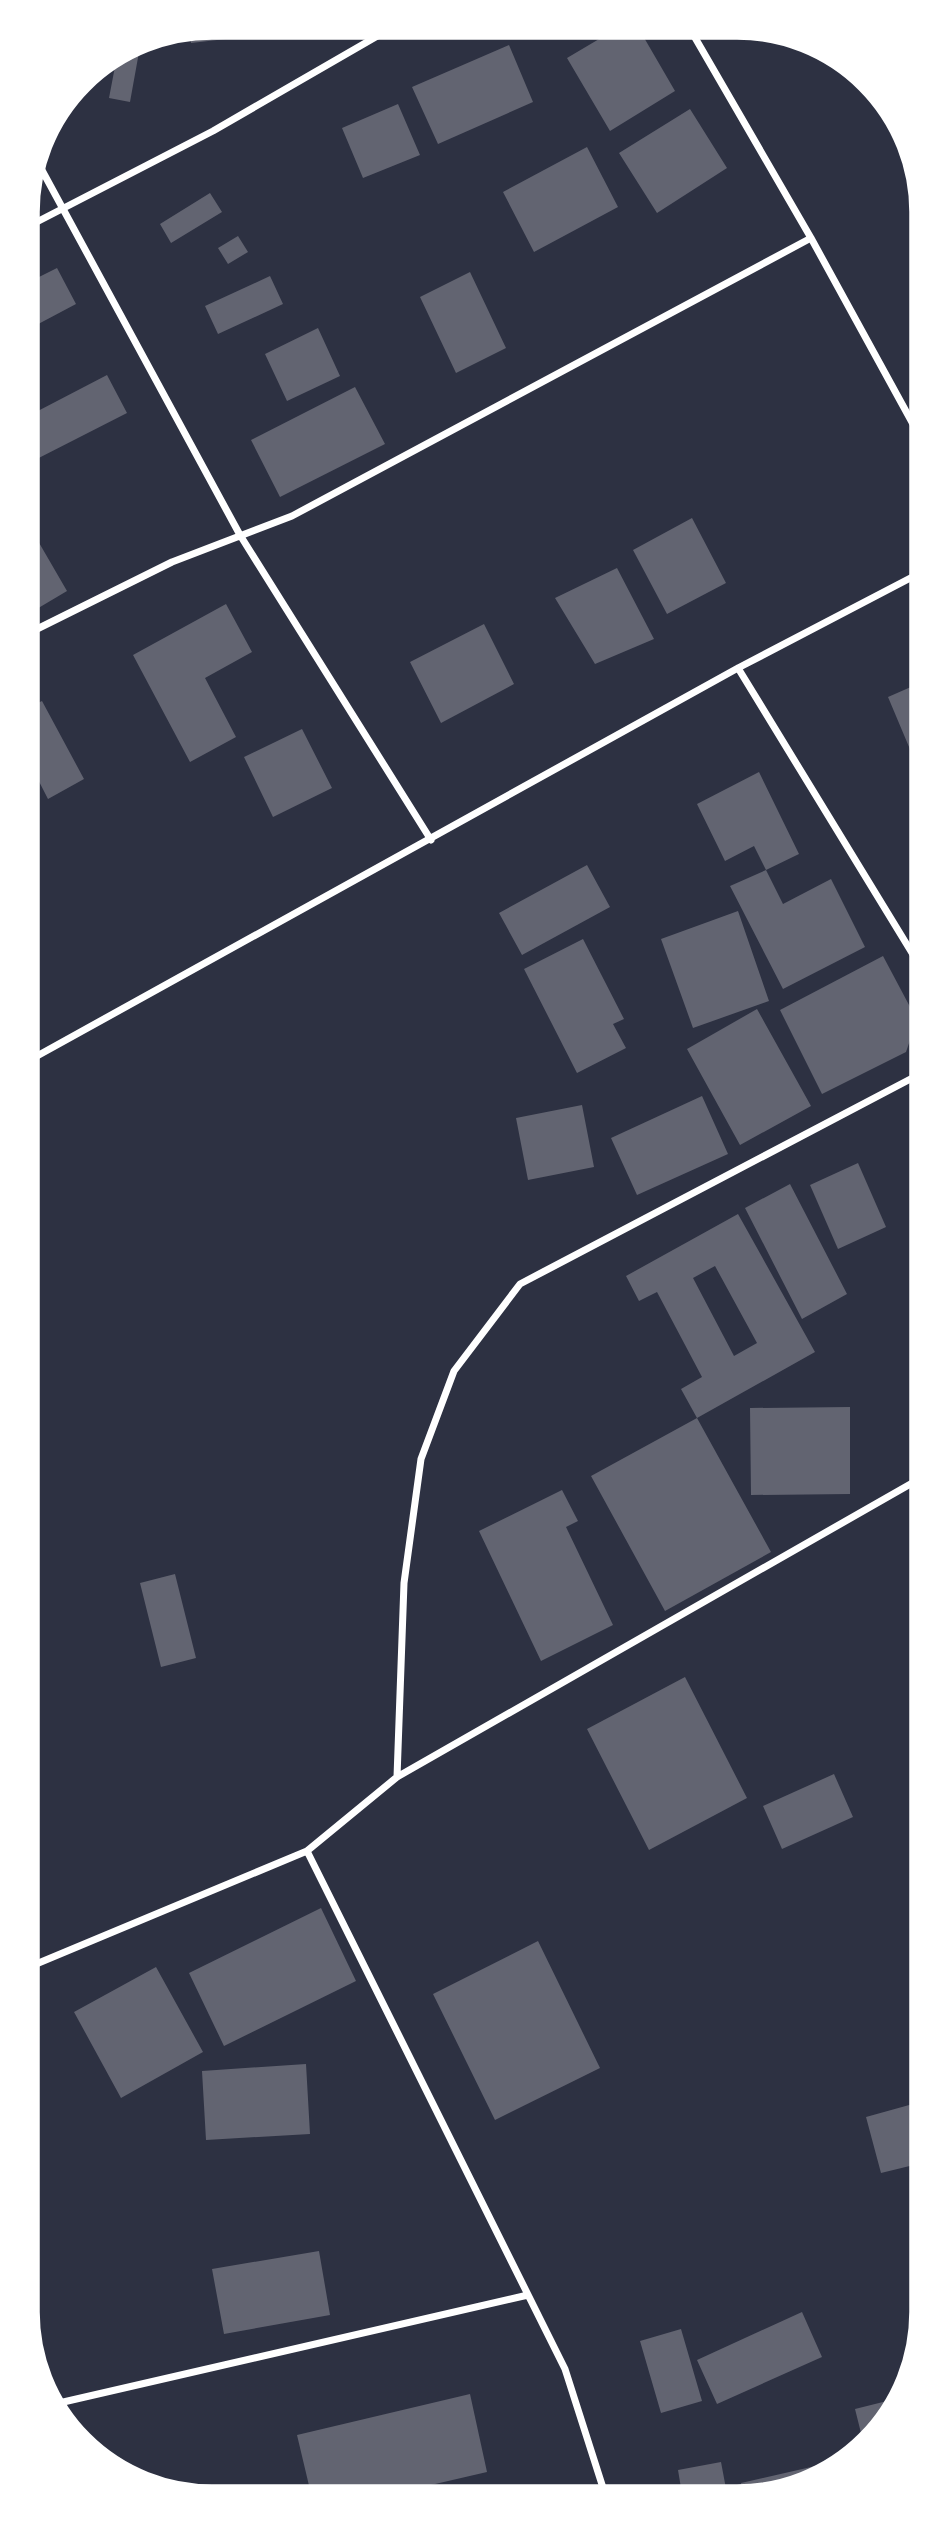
<svg xmlns="http://www.w3.org/2000/svg" width="949" height="2524" viewBox="0 0 949 2524" font-family="Poppins,sans-serif">
	<style>
		.building { fill: #626471; fill-rule: evenodd }
		.lines { fill: none; stroke-linecap: round; stroke-linejoin: round }
		.minor { stroke: #fff; stroke-width: 7 }
		.rim { fill: none; stroke: #fff; stroke-width: 3.5 }
	</style>
	<rect width="100%" height="100%" fill="#2d3142"/>
	<path class="building" d="M213,26L286,27L287,32L191,43L190,31Z
		M616,29H639L675,91L610,131L567,58Z
		M141,41L130,102L109,98L117,56Z
		M509,45L533,102L438,144L412,87Z
		M398,104L420,155L363,178L342,128Z
		M690,109L727,168L657,213L619,153Z
		M587,147L618,207L534,252L503,192Z
		M210,193L222,212L171,243L160,224Z
		M238,236L248,252L228,264L218,248Z
		M57,268L76,304L27,330V283Z
		M470,272L506,348L456,373L420,297Z
		M270,276L283,304L218,334L205,306Z
		M318,328L340,376L287,401L265,354Z
		M107,375L127,413L27,464V398L34,413Z
		M355,387L385,444L280,497L251,440Z
		M692,518L726,583L667,614L633,550Z
		M27,522L67,591L30,613L27,608Z
		M617,568L654,639L595,664L555,598Z
		M226,604L252,652L205,678L236,737L190,762L133,655Z
		M484,624L514,684L441,723L410,662Z
		M920,683V773L888,697Z
		M42,701L84,779L48,799L28,760L27,708Z
		M302,729L332,788L273,817L244,757Z
		M759,772L799,854L766,870L754,846L725,861L697,804Z
		M587,865L610,907L522,955L499,913Z
		M766,870L783,904L831,879L865,947L783,989L730,886Z
		M738,911L769,1001L693,1028L661,939Z
		M583,939L624,1019L613,1024L626,1048L577,1073L524,969Z
		M883,956L917,1020L906,1052L822,1094L780,1010Z
		M757,1009L811,1106L740,1145L687,1049Z
		M702,1096L728,1154L637,1195L611,1138Z
		M582,1105L594,1167L528,1180L516,1118Z
		M858,1163L886,1227L838,1249L810,1185Z
		M790,1184L847,1294L802,1319L745,1208Z
		M738,1214L815,1352L697,1418L681,1389L702,1377L657,1292L639,1301L626,1276ZM715,1266L757,1343L734,1356L693,1278Z
		M850,1407V1494L751,1495L750,1408Z
		M697,1418L771,1552L665,1611L591,1476Z
		M562,1490L578,1521L566,1527L613,1625L541,1661L479,1531Z
		M175,1574L196,1658L161,1667L140,1583Z
		M685,1677L747,1798L649,1850L587,1729Z
		M834,1774L853,1817L782,1849L763,1806Z
		M321,1908L356,1981L224,2046L189,1973Z
		M538,1941L600,2068L495,2120L433,1994Z
		M156,1967L203,2052L121,2098L74,2012Z
		M306,2064L310,2134L206,2140L202,2071Z
		M920,2102L922,2163L881,2173L866,2117Z
		M319,2251L330,2315L224,2334L212,2269Z
		M802,2312L822,2357L717,2404L697,2360Z
		M681,2329L702,2401L661,2413L640,2341Z
		M470,2394L487,2472L392,2494H311L297,2435Z
		M899,2398L877,2434L864,2445L855,2409Z
		M846,2459L830,2473L773,2494H743L741,2483Z
		M721,2462L727,2494H682L678,2470Z"/>
	<g class="lines">
		<path class="minor" d="M690,29L811,238L919,435
			M37,161L240,535L431,840
			M27,227L213,131L393,27
			M27,634L172,562L292,516L811,238
			M738,668L920,966
			M28,1061L738,668L920,573
			M397,1777L404,1583L421,1459L454,1371L520,1284L920,1074
			M307,1851L565,2369L605,2494
			M29,1967L307,1851L397,1777L921,1478
			M59,2403L528,2295"/>
	</g>
	<path d="M0 0H949V2524H0ZM212 38H737A174 174 0 0 1 911 212V2312A174 174 0 0 1 737 2486H212A174 174 0 0 1 38 2312V212A174 174 0 0 1 212 38Z" fill="#fff" fill-rule="evenodd"/>
	<path class="rim" d="M212 38H737A174 174 0 0 1 911 212V2312A174 174 0 0 1 737 2486H212A174 174 0 0 1 38 2312V212A174 174 0 0 1 212 38Z"/>
</svg>
